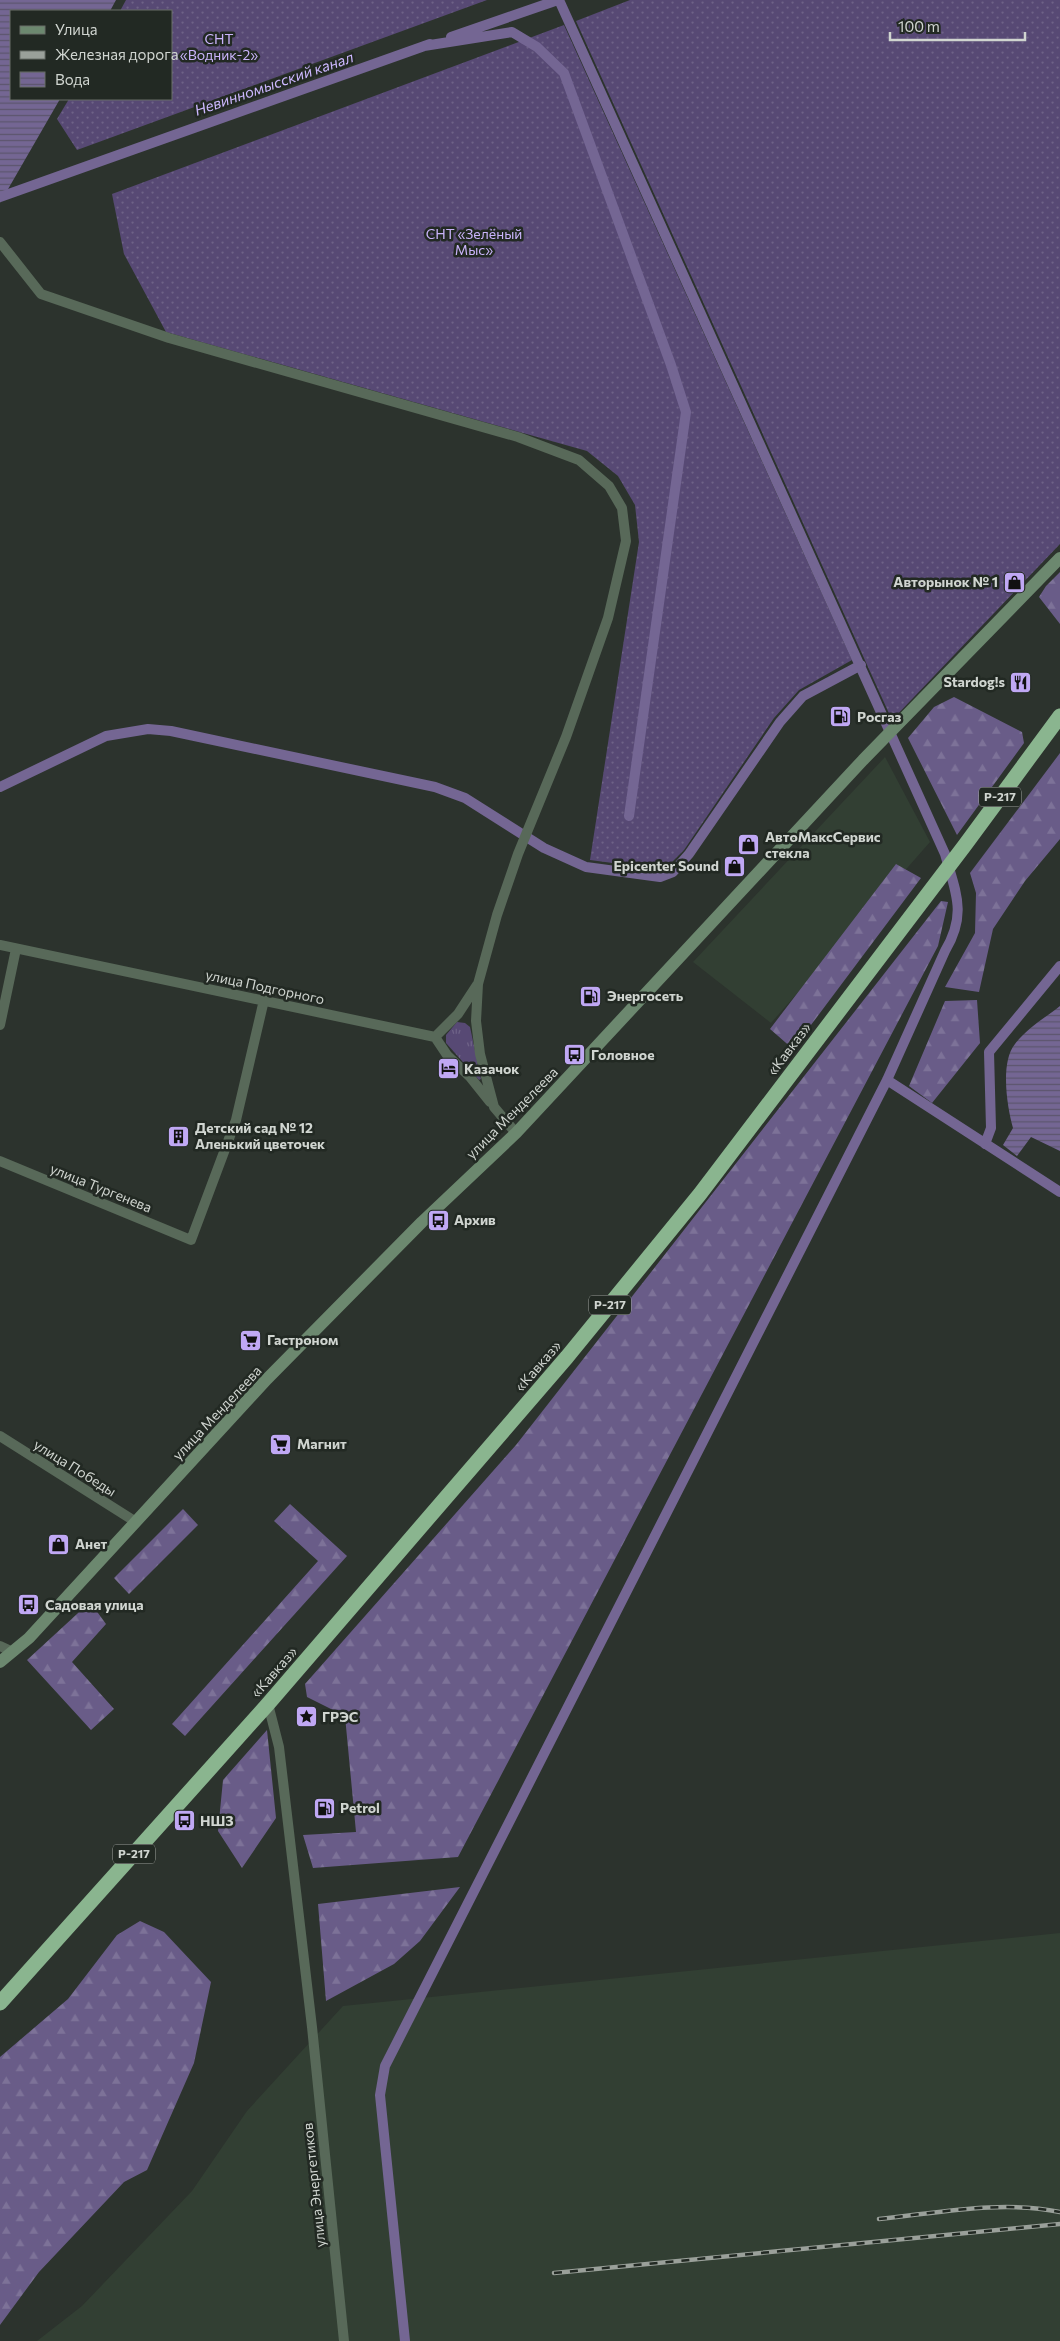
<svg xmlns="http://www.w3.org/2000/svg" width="1060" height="2341" viewBox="0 0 1060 2341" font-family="Commissioner,sans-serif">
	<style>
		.built { fill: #323f33 }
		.grass { fill: url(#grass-tufts) }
		.forest { fill: url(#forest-firs) }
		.garden { fill: url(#garden-dots) }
		.water { fill: url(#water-rules) }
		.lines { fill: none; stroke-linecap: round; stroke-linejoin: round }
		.canal { stroke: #746693; stroke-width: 10 }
		.street { stroke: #586959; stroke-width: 10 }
		.secondary { stroke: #6c886f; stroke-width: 12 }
		.highway { stroke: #8ab58f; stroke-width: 15 }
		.rail-casing { stroke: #9aa09a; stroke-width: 4.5 }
		.rail { stroke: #222923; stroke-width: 2.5; stroke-dasharray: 8; stroke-linecap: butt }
		.labels { text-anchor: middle; stroke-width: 5; stroke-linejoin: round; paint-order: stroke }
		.shield { fill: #222923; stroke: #9ca19c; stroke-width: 1 }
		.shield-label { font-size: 12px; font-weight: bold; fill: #d0d5d0 }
		.park-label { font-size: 14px; fill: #cab4fb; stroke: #222923 }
		.poi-label { font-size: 14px; font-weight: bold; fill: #d0d5d0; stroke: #222923; text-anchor: start }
		.street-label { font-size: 14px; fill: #d0d5d0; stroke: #222923 }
		.water-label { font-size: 15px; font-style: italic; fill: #cdb8ff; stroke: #222923 }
	</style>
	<defs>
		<pattern id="grass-tufts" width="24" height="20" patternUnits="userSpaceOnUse" patternTransform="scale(1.25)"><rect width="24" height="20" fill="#574974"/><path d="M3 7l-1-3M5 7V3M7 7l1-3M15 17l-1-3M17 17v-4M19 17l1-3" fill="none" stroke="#6e6287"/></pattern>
		<pattern id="forest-firs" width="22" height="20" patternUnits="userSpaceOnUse" patternTransform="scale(1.25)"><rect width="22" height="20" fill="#695c88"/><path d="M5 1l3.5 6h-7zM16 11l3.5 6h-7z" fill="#7d7298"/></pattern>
		<pattern id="garden-dots" width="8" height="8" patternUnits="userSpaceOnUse" patternTransform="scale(1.25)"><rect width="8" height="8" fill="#574974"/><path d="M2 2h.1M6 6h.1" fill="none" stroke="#6e6287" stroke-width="1.8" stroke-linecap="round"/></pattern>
		<pattern id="water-rules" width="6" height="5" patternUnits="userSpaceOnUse" patternTransform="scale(1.25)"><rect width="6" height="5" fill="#746693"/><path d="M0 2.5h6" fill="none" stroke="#5c556d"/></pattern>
	</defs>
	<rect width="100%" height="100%" fill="#2c332d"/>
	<path class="built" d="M885,757L930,842L771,1023L693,962Z
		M1060,1933V2341H37L82,2306L192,2191L247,2111L343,2006Z"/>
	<path class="grass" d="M457,1022L465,1023L470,1027L481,1079L479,1080L446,1043V1035Z"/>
	<path class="forest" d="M1060,572V624L1039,597L1046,586Z
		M954,697L1022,732L1024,743L957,835L908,738L934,707Z
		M1060,753V839L1025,881L993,929L979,992L945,987L975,933L976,893L970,873Z
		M896,864L921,878L793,1049L770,1029Z
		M941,901L948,902L938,946L458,1857L313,1868L303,1835L356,1832L345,1716L307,1697L305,1684L516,1445Z
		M977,1000L980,1043L932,1103L909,1086L945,1001Z
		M290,1504L347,1556L185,1736L172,1724L318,1561L274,1521Z
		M183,1509L198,1525L129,1594L114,1578Z
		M90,1602L106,1624L72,1662L114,1709L91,1730L27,1660Z
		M267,1730L276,1818L242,1868L218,1831L223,1780Z
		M460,1887L420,1941L394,1964L326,2001L318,1904Z
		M140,1921L164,1932L211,1982L194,2063L147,2170L124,2182L39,2272L0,2325V2057L68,1999L117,1935Z"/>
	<path class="garden" d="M126,0H487L77,150L57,119L69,99H171V11H120Z
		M630,0H1060V544L892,720L576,21Z
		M564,25L852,660L799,690L774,718L684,850L670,864L658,869L590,860L639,542L635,505L618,476L587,451L166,332L124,254L112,194Z"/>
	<path class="water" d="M0,0H116L110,11H11V99H60L0,203Z
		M1060,1006V1151L1031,1137L1017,1156L1003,1145L1013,1128C1007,1107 1000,1062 1015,1044C1026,1029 1046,1017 1060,1006Z"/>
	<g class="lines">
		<path class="canal" d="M451,37L558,0
			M424,46L512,32L537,47L564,73L671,365L686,412L629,816
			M0,197L430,44
			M0,787L106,736L148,729L171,731L435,787L465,798L544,848L586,867L660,877L673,872L689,854L780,722L803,696L861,665
			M887,1080L1060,1192
			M985,1144L991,1128L989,1052L1060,966
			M405,2341L380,2095L385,2066L887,1080L945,951C967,914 956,893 945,854L559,0"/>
		<path class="street" d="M0,242L41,294L169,338L518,437L579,460L609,486L622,508L626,541L608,618L566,737L518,854L497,915L478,984L476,1021L480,1054L494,1107L516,1133
			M0,945L435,1037L447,1055L470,1077L490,1102
			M0,1025L16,949
			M435,1037L458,1014L477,985
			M0,1161L191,1240L236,1120L264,1000
			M0,1436L136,1522
			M0,1646L13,1652
			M268,1704L279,1747L312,2027L344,2341"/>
		<path class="secondary" d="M0,1662L29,1638L267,1379L422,1222L516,1133L863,760L1060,558"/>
		<path class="highway" d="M0,2003L268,1704L567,1357L700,1194L965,845L1060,716"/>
		<defs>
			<path id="rail" d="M879,2219C938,2213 1001,2200 1060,2212
				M554,2273L1060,2224"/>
		</defs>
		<use href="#rail" class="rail-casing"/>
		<use href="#rail" class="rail"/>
	</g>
	<defs>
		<symbol id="shop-square" viewBox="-11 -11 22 22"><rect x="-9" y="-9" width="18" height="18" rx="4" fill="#c0a8f4" stroke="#222923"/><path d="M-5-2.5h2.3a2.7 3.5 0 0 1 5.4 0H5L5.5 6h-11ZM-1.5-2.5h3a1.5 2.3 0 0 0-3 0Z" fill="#111"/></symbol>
		<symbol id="restaurant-square" viewBox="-11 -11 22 22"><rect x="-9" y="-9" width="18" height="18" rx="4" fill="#c0a8f4" stroke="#222923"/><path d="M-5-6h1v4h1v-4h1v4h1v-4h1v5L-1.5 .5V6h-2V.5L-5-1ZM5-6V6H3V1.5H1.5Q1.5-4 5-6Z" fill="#111"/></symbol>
		<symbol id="fuel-square" viewBox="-11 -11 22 22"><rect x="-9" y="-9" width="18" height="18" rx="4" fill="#c0a8f4" stroke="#222923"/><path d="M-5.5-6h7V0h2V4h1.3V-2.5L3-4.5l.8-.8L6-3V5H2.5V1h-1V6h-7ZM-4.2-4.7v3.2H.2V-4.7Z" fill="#111"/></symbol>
		<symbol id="bus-square" viewBox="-11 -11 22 22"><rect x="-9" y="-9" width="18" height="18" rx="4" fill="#c0a8f4" stroke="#222923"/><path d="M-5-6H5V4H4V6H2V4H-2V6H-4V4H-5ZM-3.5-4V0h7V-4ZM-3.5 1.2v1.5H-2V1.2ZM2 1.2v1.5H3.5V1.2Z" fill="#111"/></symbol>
		<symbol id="hotel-square" viewBox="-11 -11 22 22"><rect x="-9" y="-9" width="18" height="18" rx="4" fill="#c0a8f4" stroke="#222923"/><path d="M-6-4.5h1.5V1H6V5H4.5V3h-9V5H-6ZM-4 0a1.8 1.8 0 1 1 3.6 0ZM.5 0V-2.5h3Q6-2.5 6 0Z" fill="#111"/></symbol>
		<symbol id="building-square" viewBox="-11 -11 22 22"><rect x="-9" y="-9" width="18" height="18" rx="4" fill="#c0a8f4" stroke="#222923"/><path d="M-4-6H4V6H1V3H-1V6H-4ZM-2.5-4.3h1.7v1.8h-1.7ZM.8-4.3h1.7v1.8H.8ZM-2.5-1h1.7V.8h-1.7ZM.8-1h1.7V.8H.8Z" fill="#111"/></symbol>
		<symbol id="supermarket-square" viewBox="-11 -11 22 22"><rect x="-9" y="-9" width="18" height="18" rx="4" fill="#c0a8f4" stroke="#222923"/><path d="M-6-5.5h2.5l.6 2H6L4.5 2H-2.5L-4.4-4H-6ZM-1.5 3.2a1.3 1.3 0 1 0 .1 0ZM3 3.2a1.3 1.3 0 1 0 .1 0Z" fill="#111"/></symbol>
		<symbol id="sight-square" viewBox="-11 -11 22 22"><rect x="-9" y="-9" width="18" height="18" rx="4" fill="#c0a8f4" stroke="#222923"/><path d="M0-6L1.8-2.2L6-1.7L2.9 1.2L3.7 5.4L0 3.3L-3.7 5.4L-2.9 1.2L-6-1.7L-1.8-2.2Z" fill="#111"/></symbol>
	</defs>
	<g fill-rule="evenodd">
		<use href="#shop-square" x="1002" y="570" width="25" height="25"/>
		<use href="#restaurant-square" x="1008" y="670" width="25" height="25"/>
		<use href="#fuel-square" x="828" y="704" width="25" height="25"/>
		<use href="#shop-square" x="736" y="832" width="25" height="25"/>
		<use href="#shop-square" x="722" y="854" width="25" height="25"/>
		<use href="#fuel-square" x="578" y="984" width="25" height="25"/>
		<use href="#bus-square" x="562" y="1042" width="25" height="25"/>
		<use href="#hotel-square" x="436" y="1056" width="25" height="25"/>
		<use href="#building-square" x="166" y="1124" width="25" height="25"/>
		<use href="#bus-square" x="426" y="1208" width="25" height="25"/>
		<use href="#supermarket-square" x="238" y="1328" width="25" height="25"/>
		<use href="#supermarket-square" x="268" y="1432" width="25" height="25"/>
		<use href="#shop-square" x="46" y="1532" width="25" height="25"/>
		<use href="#bus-square" x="16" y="1592" width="25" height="25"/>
		<use href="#sight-square" x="294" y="1704" width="25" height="25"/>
		<use href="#fuel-square" x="312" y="1796" width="25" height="25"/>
		<use href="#bus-square" x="172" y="1808" width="25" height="25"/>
	</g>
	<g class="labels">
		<g class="shield">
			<rect x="979" y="787.5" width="42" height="19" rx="4"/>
			<rect x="589" y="1295.5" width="42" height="19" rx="4"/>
			<rect x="113" y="1844.5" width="42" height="19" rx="4"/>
		</g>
		<g class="shield-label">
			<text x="1000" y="801">Р-217</text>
			<text x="610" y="1309">Р-217</text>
			<text x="134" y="1858">Р-217</text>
		</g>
		<g class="park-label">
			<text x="219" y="44">СНТ<tspan x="219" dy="16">«Водник-2»</tspan></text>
			<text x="474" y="239">СНТ «Зелёный<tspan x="474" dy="16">Мыс»</tspan></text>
		</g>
		<g class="poi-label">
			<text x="998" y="587" text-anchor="end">Авторынок № 1</text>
			<text x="1005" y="687" text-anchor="end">Stardog!s</text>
			<text x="857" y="722">Росгаз</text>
			<text x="765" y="842">АвтоМаксСервис<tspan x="765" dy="16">стекла</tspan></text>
			<text x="719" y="871" text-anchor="end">Epicenter Sound</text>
			<text x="607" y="1001">Энергосеть</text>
			<text x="591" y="1060">Головное</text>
			<text x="464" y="1074">Казачок</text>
			<text x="195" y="1133">Детский сад № 12<tspan x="195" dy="16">Аленький цветочек</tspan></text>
			<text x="454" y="1225">Архив</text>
			<text x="267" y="1345">Гастроном</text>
			<text x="297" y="1449">Магнит</text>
			<text x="75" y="1549">Анет</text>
			<text x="45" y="1610">Садовая улица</text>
			<text x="322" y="1722">ГРЭС</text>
			<text x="340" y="1813">Petrol</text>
			<text x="200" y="1826">НШЗ</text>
		</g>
		<g class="street-label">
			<text transform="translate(265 987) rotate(12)" y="5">улица Подгорного</text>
			<text transform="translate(789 1049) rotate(-53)" y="5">«Кавказ»</text>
			<text transform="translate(512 1113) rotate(-45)" y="5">улица Менделеева</text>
			<text transform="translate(101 1188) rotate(22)" y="5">улица Тургенева</text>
			<text transform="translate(538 1366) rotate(-49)" y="5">«Кавказ»</text>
			<text transform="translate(217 1413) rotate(-47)" y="5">улица Менделеева</text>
			<text transform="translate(75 1468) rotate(32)" y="5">улица Победы</text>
			<text transform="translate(274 1672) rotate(-49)" y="5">«Кавказ»</text>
			<text transform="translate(314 2185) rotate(-96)" y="5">улица Энергетиков</text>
		</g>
		<g class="water-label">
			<text transform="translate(274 84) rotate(-19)" y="5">Невинномысский канал</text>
		</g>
	</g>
	<rect x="10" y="10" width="162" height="90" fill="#222923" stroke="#686e68"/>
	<rect x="20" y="26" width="25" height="8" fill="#6c886f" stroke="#686e68"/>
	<text x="55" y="35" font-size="15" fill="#d0d5d0">Улица</text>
	<rect x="20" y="51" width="25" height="8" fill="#9aa09a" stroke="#686e68"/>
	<text x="55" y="60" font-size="15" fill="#d0d5d0">Железная дорога</text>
	<rect x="20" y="72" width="25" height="15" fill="url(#water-rules)" stroke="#686e68"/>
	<text x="55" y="85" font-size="15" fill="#d0d5d0">Вода</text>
	<path d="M890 32v8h135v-8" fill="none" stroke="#d0d5d0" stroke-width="2.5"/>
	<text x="898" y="32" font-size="15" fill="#d0d5d0" stroke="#222923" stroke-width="4" paint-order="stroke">100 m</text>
</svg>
